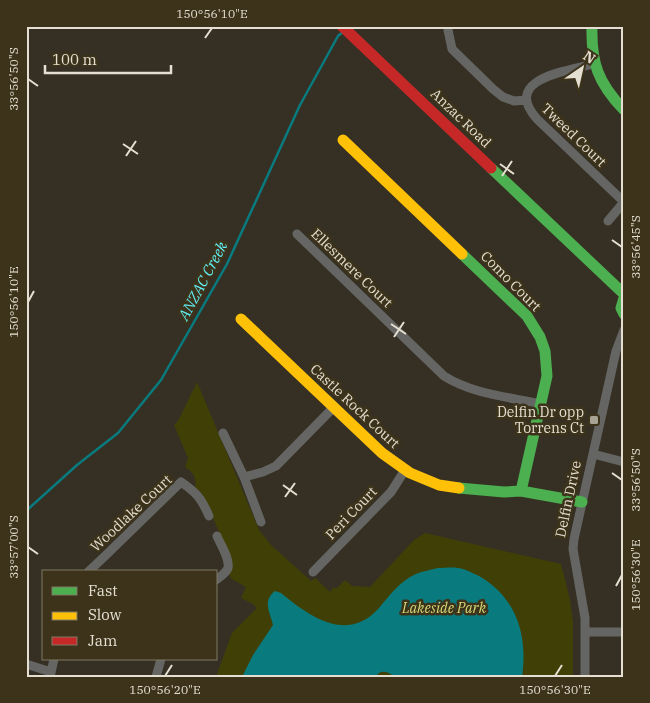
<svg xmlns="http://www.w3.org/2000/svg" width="650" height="703" viewBox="0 0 650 703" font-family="'IBM Plex Serif',serif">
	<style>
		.green { fill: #404006 }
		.water { fill: #097b7f }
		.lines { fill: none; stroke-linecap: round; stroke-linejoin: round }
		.stream { stroke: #097b7f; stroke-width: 2.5 }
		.street { stroke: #656664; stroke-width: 9 }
		.fast { stroke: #4caf50; stroke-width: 11 }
		.slow { stroke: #ffc107; stroke-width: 11 }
		.jam { stroke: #c62828; stroke-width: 11 }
		.ticks { fill: none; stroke: #e5dfd1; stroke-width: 2 }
		.poi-dot { fill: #a7a294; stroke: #3d331b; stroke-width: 2 }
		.labels { text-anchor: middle; stroke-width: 5; stroke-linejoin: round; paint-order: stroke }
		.street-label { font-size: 14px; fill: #e5dfd1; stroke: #3d331b }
		.poi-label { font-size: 14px; fill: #e5dfd1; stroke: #3d331b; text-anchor: end }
		.park-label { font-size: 14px; font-style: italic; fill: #d5d976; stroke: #3d331b }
		.water-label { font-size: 15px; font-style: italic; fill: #60f1f9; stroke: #3d331b }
		.neatline { fill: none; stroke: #e5dfd1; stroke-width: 2 }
		.ticks-label { font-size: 12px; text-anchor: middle; fill: #e5dfd1 }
	</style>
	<rect width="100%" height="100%" fill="#353023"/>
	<path class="green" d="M197,382L259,530L271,545L311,581L315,578L330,592L333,588H337L345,580L352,586L370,587L414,540L425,533L561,564L570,600L573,622V677H216L232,633L257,608L253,604L241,598L246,587L232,579L229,575L227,550L204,497L200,491L195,487C197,478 193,472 185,467L188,458L174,425L178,421Z"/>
	<path class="water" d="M438,568C445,568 451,567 458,568C466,569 472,573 479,576C517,598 528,636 522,677H395C387,671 381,669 375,677H242L253,655L273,625C270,612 262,601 275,591L281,593C309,616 347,644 379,608C389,596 401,580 416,574C423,571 431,570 438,568Z"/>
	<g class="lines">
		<path class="stream" d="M26,511L77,465L118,433L161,380L227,264L300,105L338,36L343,32"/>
		<path class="street" d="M448,30L452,49L493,89L503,97L514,101L526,100
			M593,64C567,71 501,79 537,119L624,202
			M608,221L624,202
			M297,234L444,376C472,394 509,397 541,404
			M223,433L244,477L261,522
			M593,454L624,462
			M244,477L263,472L276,466L334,407
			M88,572L105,556L181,482C197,493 201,498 209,516
			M313,572L391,492L405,470
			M216,580C220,577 226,573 228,568C230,558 220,544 217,536
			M585,632H624
			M26,664L51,672
			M50,677L54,659
			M156,677L161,659
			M585,677V618L573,549L574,539L616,351L624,330"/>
		<path class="fast" d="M592,26C591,63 598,83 624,110
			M491,168L624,294
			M462,254L527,316L540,337L545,351L547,376L521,491
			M624,298L621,308L624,314
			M459,488L504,492L521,491L582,502"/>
		<path class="slow" d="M343,140L462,254
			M241,319L382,453L410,473L439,485L459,488"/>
		<path class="jam" d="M342,26L491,168"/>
	</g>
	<path class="ticks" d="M205,38L212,28M28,79L38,86M123,144L138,154M126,156L136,141M500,164L514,174M502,176L512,161M612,240L622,247M28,302L34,291M391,324L406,334M394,337L404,322M612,473L622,480M283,485L297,495M285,497L295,483M28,547L38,554M616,586L622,575M165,676L172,665M555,676L562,665"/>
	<rect class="poi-dot" x="589" y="415" width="10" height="10" rx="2.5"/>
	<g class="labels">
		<g class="street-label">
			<text transform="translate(461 118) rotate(44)" y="5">Anzac Road</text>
			<text transform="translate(574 135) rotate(44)" y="5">Tweed Court</text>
			<text transform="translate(352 268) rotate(44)" y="5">Ellesmere Court</text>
			<text transform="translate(511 281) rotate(45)" y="5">Como Court</text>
			<text transform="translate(355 406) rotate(43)" y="5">Castle Rock Court</text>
			<text transform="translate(568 499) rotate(-78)" y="5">Delfin Drive</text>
			<text transform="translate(131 513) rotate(-43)" y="5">Woodlake Court</text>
			<text transform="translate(351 513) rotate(-46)" y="5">Peri Court</text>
		</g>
		<g class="poi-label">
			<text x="584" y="417">Delfin Dr opp<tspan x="584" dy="16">Torrens Ct</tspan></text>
		</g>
		<g class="park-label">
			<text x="444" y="613">Lakeside Park</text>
		</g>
		<g class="water-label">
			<text transform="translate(203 281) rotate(-62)" y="5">ANZAC Creek</text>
		</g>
	</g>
	<rect width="650" height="703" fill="none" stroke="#3d331b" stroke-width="55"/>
	<rect x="42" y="570" width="175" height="90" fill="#3d331b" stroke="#807864"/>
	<rect x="52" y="587" width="25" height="8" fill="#4caf50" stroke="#807864"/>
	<text x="88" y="596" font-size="15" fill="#e5dfd1">Fast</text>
	<rect x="52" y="612" width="25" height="8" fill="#ffc107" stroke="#807864"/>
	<text x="88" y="620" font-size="15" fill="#e5dfd1">Slow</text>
	<rect x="52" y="637" width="25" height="8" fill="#c62828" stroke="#807864"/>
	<text x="88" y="646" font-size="15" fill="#e5dfd1">Jam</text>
	<g transform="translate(582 68) rotate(34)" stroke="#3d331b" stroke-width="4" paint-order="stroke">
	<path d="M0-4L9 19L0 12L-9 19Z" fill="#e5dfd1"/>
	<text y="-8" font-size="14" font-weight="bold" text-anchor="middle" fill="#e5dfd1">N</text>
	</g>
	<path d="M45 65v8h126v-8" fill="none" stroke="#e5dfd1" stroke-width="2.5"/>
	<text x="52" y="65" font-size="15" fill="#e5dfd1" stroke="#3d331b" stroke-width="4" paint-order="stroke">100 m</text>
	<rect x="28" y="28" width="594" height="648" class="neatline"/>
	<g class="ticks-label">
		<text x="212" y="18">150°56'10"E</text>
		<text transform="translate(14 79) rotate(-90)" y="4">33°56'50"S</text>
		<text transform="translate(636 247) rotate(-90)" y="4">33°56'45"S</text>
		<text transform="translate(14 302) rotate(-90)" y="4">150°56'10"E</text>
		<text transform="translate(636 480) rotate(-90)" y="4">33°56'50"S</text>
		<text transform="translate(14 547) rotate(-90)" y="4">33°57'00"S</text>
		<text transform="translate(636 575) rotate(-90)" y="4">150°56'30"E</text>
		<text x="165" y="694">150°56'20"E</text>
		<text x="555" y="694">150°56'30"E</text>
	</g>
</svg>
